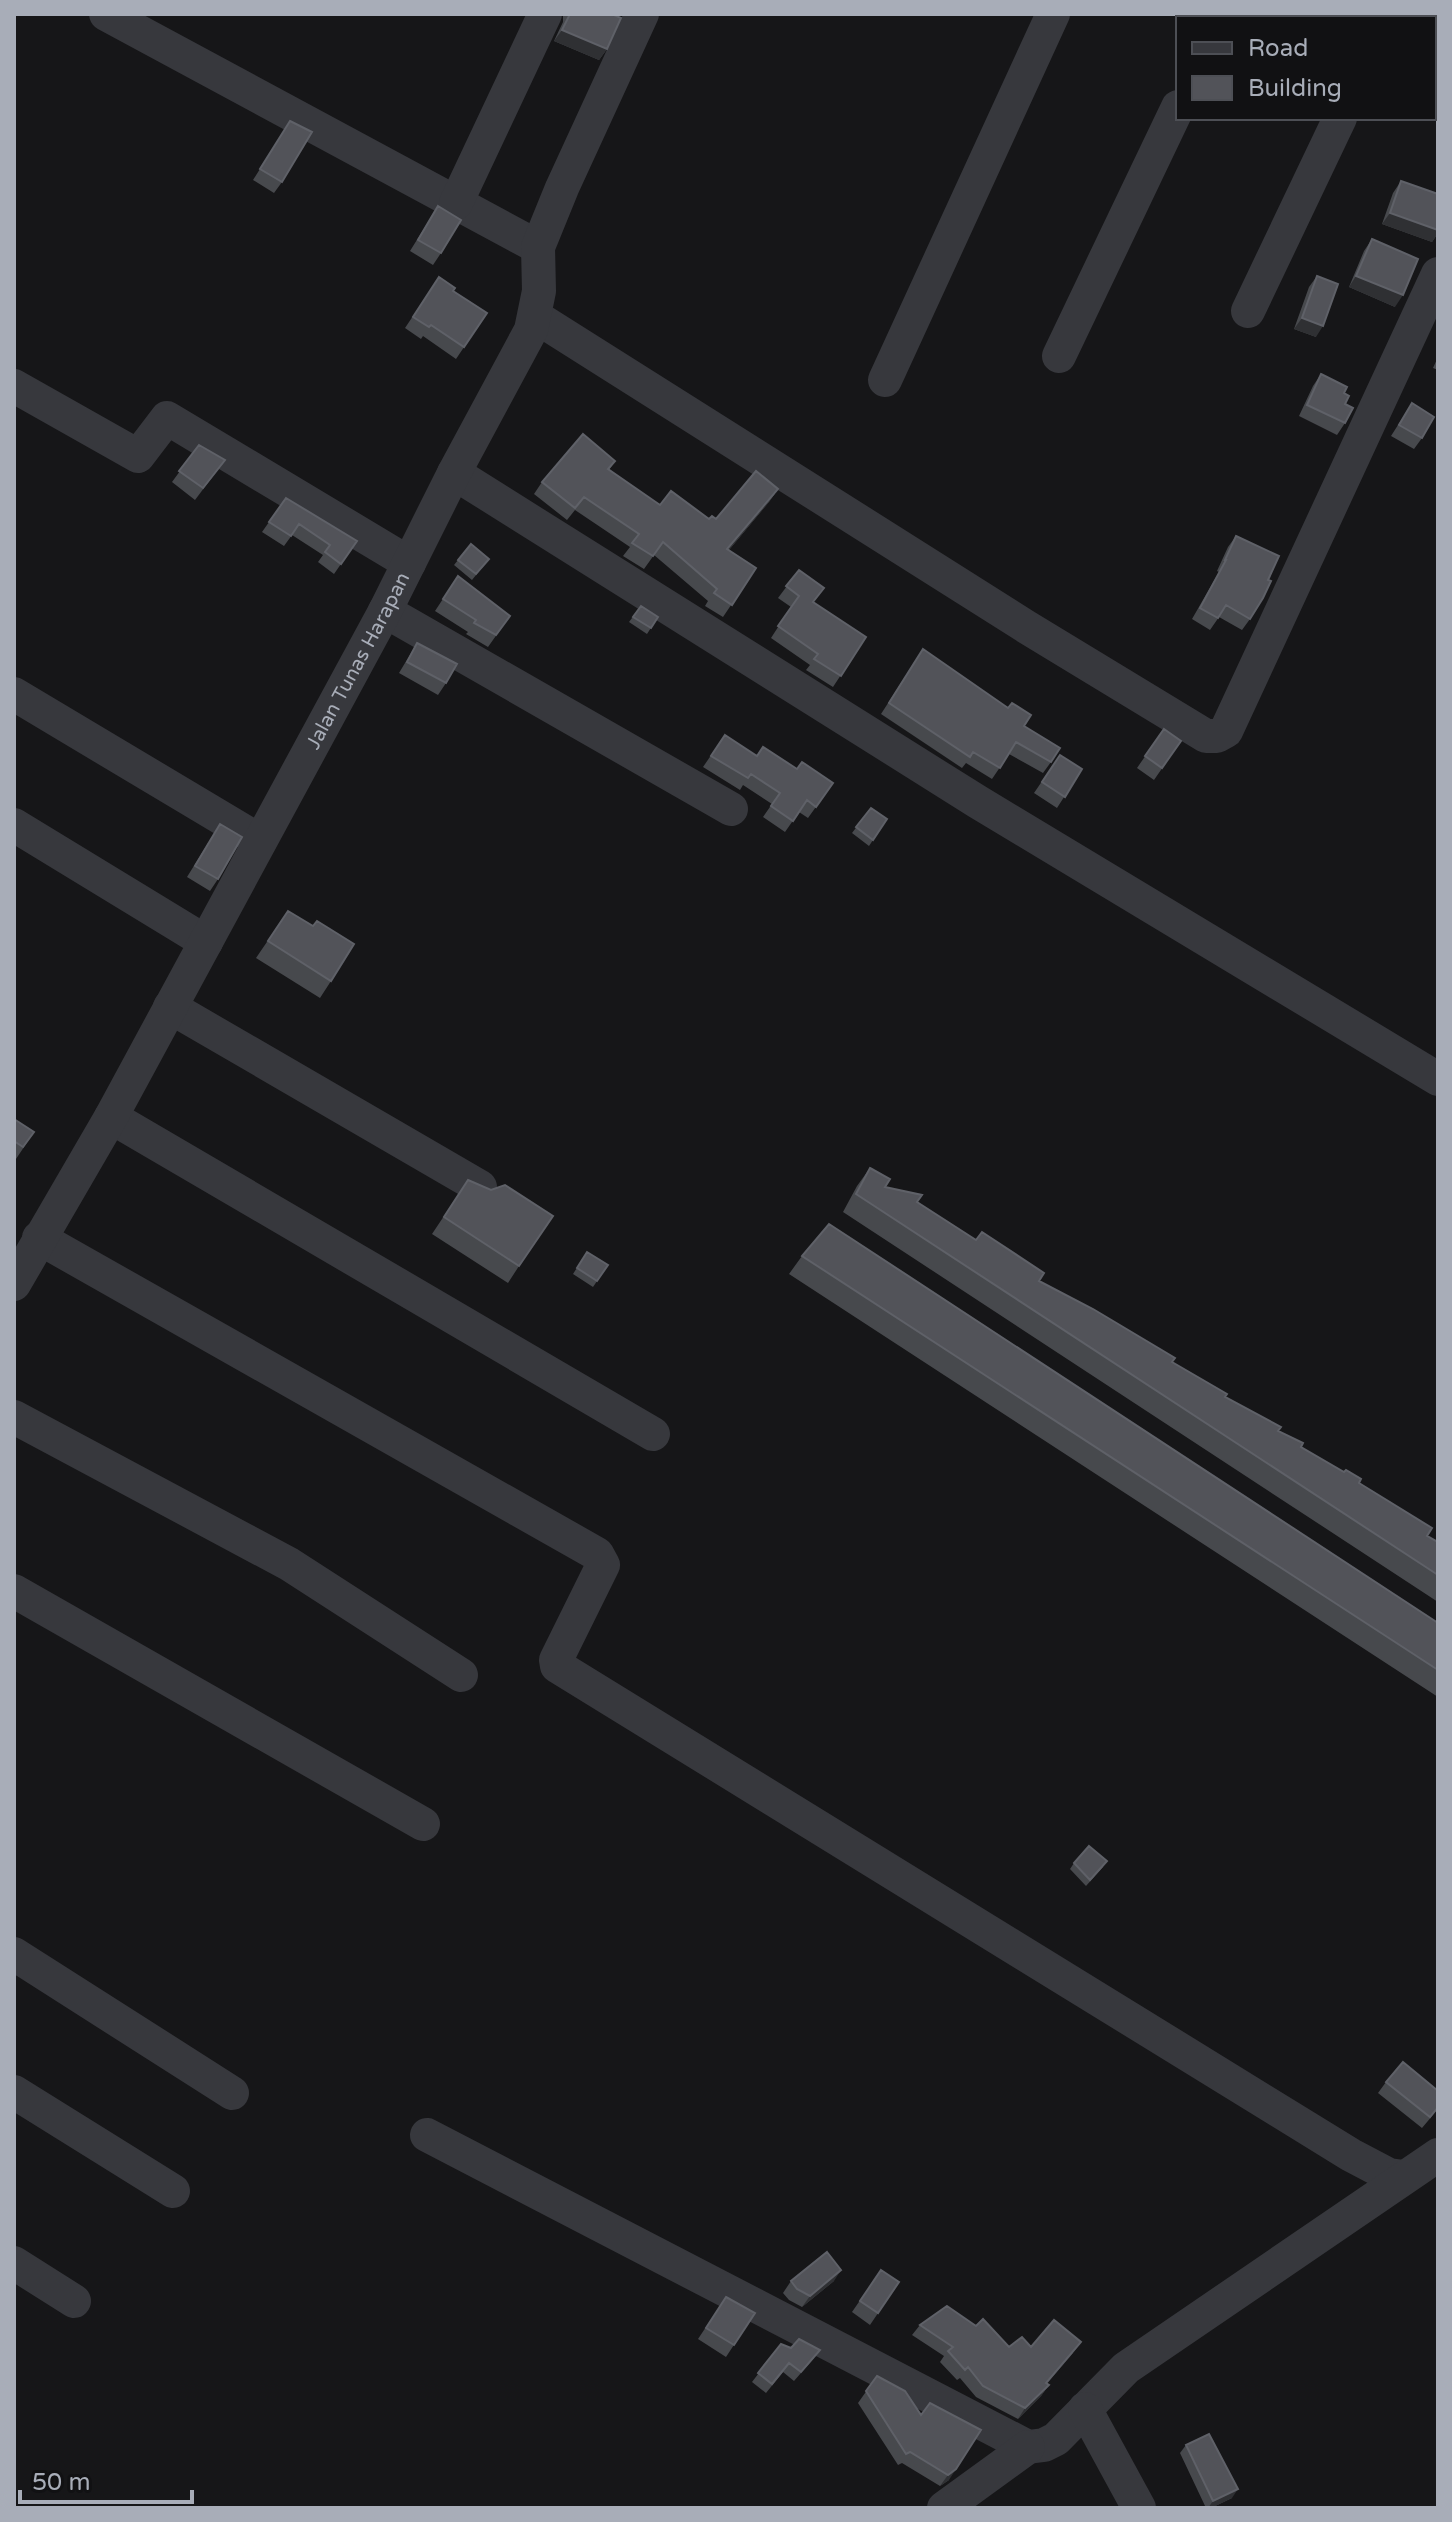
<svg xmlns="http://www.w3.org/2000/svg" width="1452" height="2522" viewBox="0 0 1452 2522" font-family="'Varela Round',sans-serif">
	<style>
		.lines { fill: none; stroke-linecap: round; stroke-linejoin: round }
		.minor { stroke: #37383d; stroke-width: 34 }
		.wall { fill: #47494d }
		.shaded-wall { fill: #2f3033 }
		.building { fill: #525359; stroke: #5f6168; stroke-width: 2 }
		.labels { text-anchor: middle; stroke-width: 6; stroke-linejoin: round; paint-order: stroke }
		.street-label { font-size: 20px; fill: #a8adb8; stroke: #111113 }
	</style>
	<rect width="100%" height="100%" fill="#161618"/>
	<g class="lines">
		<g class="minor">
			<path d="M106,14L538,247"/>
			<path d="M1222,18L1224,14"/>
			<path d="M1387,18L1389,14"/>
			<path d="M456,203L545,14"/>
			<path d="M1248,311L1340,118"/>
			<path d="M536,317L1025,626L1206,736H1217L1226,731L1438,274"/>
			<path d="M1059,356L1178,107"/>
			<path d="M885,380L1053,14"/>
			<path d="M14,386L138,456L167,418L409,563"/>
			<path d="M454,473L978,802L1438,1079"/>
			<path d="M385,611L731,809"/>
			<path d="M14,694L260,841"/>
			<path d="M14,825L206,942"/>
			<path d="M170,1007L480,1187"/>
			<path d="M111,1117L653,1434"/>
			<path d="M39,1238L597,1554L603,1565L556,1660L557,1666L1351,2155L1389,2175L1404,2177"/>
			<path id="s1" d="M14,1284L111,1117L385,611L454,473L531,330L539,291L538,247L562,188L642,14"/>
			<path d="M14,1417L289,1564L461,1675"/>
			<path d="M14,1591L423,1824"/>
			<path d="M14,1954L232,2093"/>
			<path d="M14,2092L173,2191"/>
			<path d="M427,2135L1028,2447L1044,2445L1056,2439L1126,2368L1438,2155"/>
			<path d="M14,2263L74,2301"/>
			<path d="M1085,2409L1139,2508"/>
			<path d="M944,2508L1028,2447"/>
		</g>
	</g>
	<path class="wall" d="M563,14H612L607,49L599,60L554,41L563,22Z
		M290,121L282,182L274,193L253,180Z
		M1401,181L1438,194V233L1432,242L1382,224L1393,193Z
		M438,206L441,253L433,265L410,251Z
		M1372,239L1395,307L1349,287L1364,251Z
		M1317,276L1316,337L1294,329L1309,287Z
		M439,277L453,291L487,313L456,359L423,336L421,339L405,328Z
		M1438,357V370L1433,368Z
		M1321,374L1344,393L1345,423L1337,435L1299,416L1313,386Z
		M1412,403L1422,438L1414,449L1391,436Z
		M199,445L225,460L195,500L172,482Z
		M615,461L609,470L660,505L709,519H716L778,489L769,502L729,550L756,568L723,617L705,606L708,601L654,555L644,569L623,556L630,547L575,510L567,520L534,494L542,482Z
		M286,498L357,541L334,574L318,562L323,555L292,535L284,546L262,532Z
		M1236,536L1250,619L1242,630L1219,617L1210,630L1192,619L1219,572L1217,571L1228,547Z
		M471,544L489,559L472,580L454,565Z
		M799,570L813,602L866,637L833,687L806,670L810,665L771,638L791,607L778,598Z
		M458,576L510,616L488,647L466,634L468,632L435,611Z
		M641,606L658,617L647,634L629,622Z
		M417,643L446,683L438,695L399,673Z
		M923,649L1024,726L1051,762L1043,773L1009,754L992,779L966,763L962,768L881,714Z
		M1164,729L1181,741L1154,780L1137,768Z
		M725,735L757,756L833,783L808,818L799,812L785,832L763,817L772,804L743,785L740,790L703,767Z
		M1060,755L1082,769L1057,808L1034,793Z
		M871,808L887,819L869,846L852,833Z
		M220,824L218,879L210,891L187,877Z
		M288,911L331,981L320,998L256,958Z
		M14,1119L34,1132L16,1159L14,1158Z
		M870,1168L885,1187L917,1202L1039,1281L1172,1362L1301,1447L1359,1483L1427,1536L1438,1542V1602L843,1212L857,1186Z
		M468,1180L519,1266L508,1283L432,1234Z
		M587,1252L608,1265L593,1287L573,1274Z
		M802,1256L1438,1623V1697L789,1274Z
		M1074,1863L1103,1867L1086,1886L1070,1869Z
		M1386,2082L1438,2109L1422,2128L1378,2093Z
		M881,2270L899,2282L870,2325L852,2312Z
		M791,2281H834L802,2307L789,2300L783,2293Z
		M726,2297L755,2313L726,2357L698,2339Z
		M920,2325L1009,2347H1031L1073,2353L1047,2383L1049,2385L1041,2396L1018,2419L976,2397L960,2378L957,2380L940,2362L944,2356L912,2335Z
		M781,2344L814,2358L794,2381L783,2372L766,2393L752,2382Z
		M877,2376L921,2415L930,2403L949,2480L940,2486L902,2463L898,2465L858,2403Z
		M1186,2445L1232,2498L1211,2508H1206L1180,2453Z"/>
	<path class="shaded-wall" d="M562,30L607,49L599,60L554,41Z
		M1390,213L1438,230V233L1432,242L1382,224Z
		M1356,276L1403,295L1395,307L1349,287Z
		M1302,318L1323,326L1316,337L1294,329Z
		M778,489L769,502L719,562L727,549Z
		M841,2270L834,2281L802,2307L810,2296Z
		M1081,2342L1073,2353L1039,2393L1046,2383Z
		M1049,2385L1041,2396L1018,2419L1025,2408Z
		M956,2469L949,2480L940,2486L948,2475Z
		M1238,2489L1232,2498L1211,2508H1208L1213,2501Z"/>
	<path class="building" d="M570,14H612L621,18L607,49L562,30Z
		M290,121L312,132L282,182L260,169Z
		M1401,181L1438,194V230L1390,213Z
		M438,206L461,220L441,253L418,240Z
		M1372,239L1418,259L1403,295L1356,276Z
		M1317,276L1338,284L1323,326L1302,318Z
		M439,277L455,288L453,291L487,313L464,347L431,325L429,327L413,317Z
		M1321,374L1347,387L1344,393L1349,396L1345,404L1353,408L1345,423L1307,405Z
		M1412,403L1434,417L1422,438L1399,425Z
		M583,434L615,461L608,469L660,505L671,491L709,519L712,516L716,519L756,471L778,489L727,549L756,568L732,605L714,593L717,589L663,542L653,556L632,543L639,534L584,497L575,508L542,482Z
		M199,445L225,460L203,488L179,471Z
		M286,498L357,541L341,564L325,552L330,545L299,524L291,536L269,522Z
		M1236,536L1279,556L1268,580L1271,581L1263,598L1250,619L1226,605L1218,618L1200,608L1226,560H1225Z
		M471,544L489,559L476,574L458,560Z
		M799,570L824,588L813,602L866,637L841,676L814,659L818,654L778,626L799,596L786,586Z
		M458,576L510,616L496,635L474,623L476,620L443,599Z
		M641,606L658,617L651,628L633,617Z
		M417,643L457,664L446,683L407,662Z
		M923,649L1008,708L1012,703L1031,715L1024,726L1060,748L1051,762L1016,742L1000,768L973,752L970,757L889,703Z
		M1164,729L1181,741L1162,768L1145,756Z
		M725,735L757,756L763,747L797,769L802,762L833,783L816,807L807,800L793,821L771,806L780,793L751,774L748,778L711,756Z
		M1060,755L1082,769L1065,797L1042,782Z
		M871,808L887,819L873,840L856,827Z
		M220,824L242,837L218,879L195,866Z
		M288,911L313,926L317,921L354,944L331,981L268,941Z
		M14,1119L34,1132L23,1147L14,1141Z
		M870,1168L890,1179L885,1187L922,1195L917,1202L976,1240L982,1232L1044,1273L1039,1281L1093,1309L1175,1358L1172,1362L1227,1394L1225,1397L1281,1427L1278,1431L1303,1443L1301,1447L1344,1472L1346,1470L1361,1479L1359,1483L1432,1528L1427,1536L1438,1542V1575L856,1194Z
		M468,1180L491,1190L505,1185L553,1216L519,1266L444,1217Z
		M829,1224L1438,1623V1670L802,1256Z
		M587,1252L608,1265L597,1281L577,1268Z
		M1089,1846L1107,1861L1090,1880L1074,1863Z
		M1403,2062L1438,2091V2107L1430,2117L1386,2082Z
		M827,2252L841,2270L810,2296L797,2289L791,2281Z
		M881,2270L899,2282L878,2313L860,2301Z
		M726,2297L755,2313L734,2345L706,2328Z
		M947,2306L976,2326L983,2319L1009,2347L1022,2337L1031,2347L1054,2320L1081,2342L1046,2383L1049,2385L1025,2408L983,2386L968,2367L965,2370L948,2351L953,2347L920,2325Z
		M799,2339L820,2350L801,2372L789,2363L772,2384L758,2373L781,2344L791,2348Z
		M877,2376L905,2391L921,2415L930,2403L981,2430L956,2469L948,2475L910,2452L906,2454L866,2391Z
		M1209,2434L1238,2489L1213,2501L1186,2445Z"/>
	<g class="labels">
		<g class="street-label">
			<text dy="7" stroke="none"><textPath href="#s1" startOffset="712">Jalan Tunas Harapan</textPath></text>
		</g>
	</g>
	<rect width="1452" height="2522" fill="none" stroke="#a8adb8" stroke-width="32"/>
	<rect x="1176" y="16" width="260" height="104" fill="#111113" stroke="#4d4f55" stroke-width="2"/>
	<rect x="1192" y="42" width="40" height="12" fill="#37383d" stroke="#4d4f55" stroke-width="2"/>
	<text x="1248" y="56" font-size="24" fill="#a8adb8">Road</text>
	<rect x="1192" y="76" width="40" height="24" fill="#525359" stroke="#4d4f55" stroke-width="2"/>
	<text x="1248" y="96" font-size="24" fill="#a8adb8">Building</text>
	<path d="M20 2490v12h172v-12" fill="none" stroke="#a8adb8" stroke-width="4"/>
	<text x="32" y="2490" font-size="24" fill="#a8adb8" stroke="#111113" stroke-width="6" paint-order="stroke">50 m</text>
</svg>
